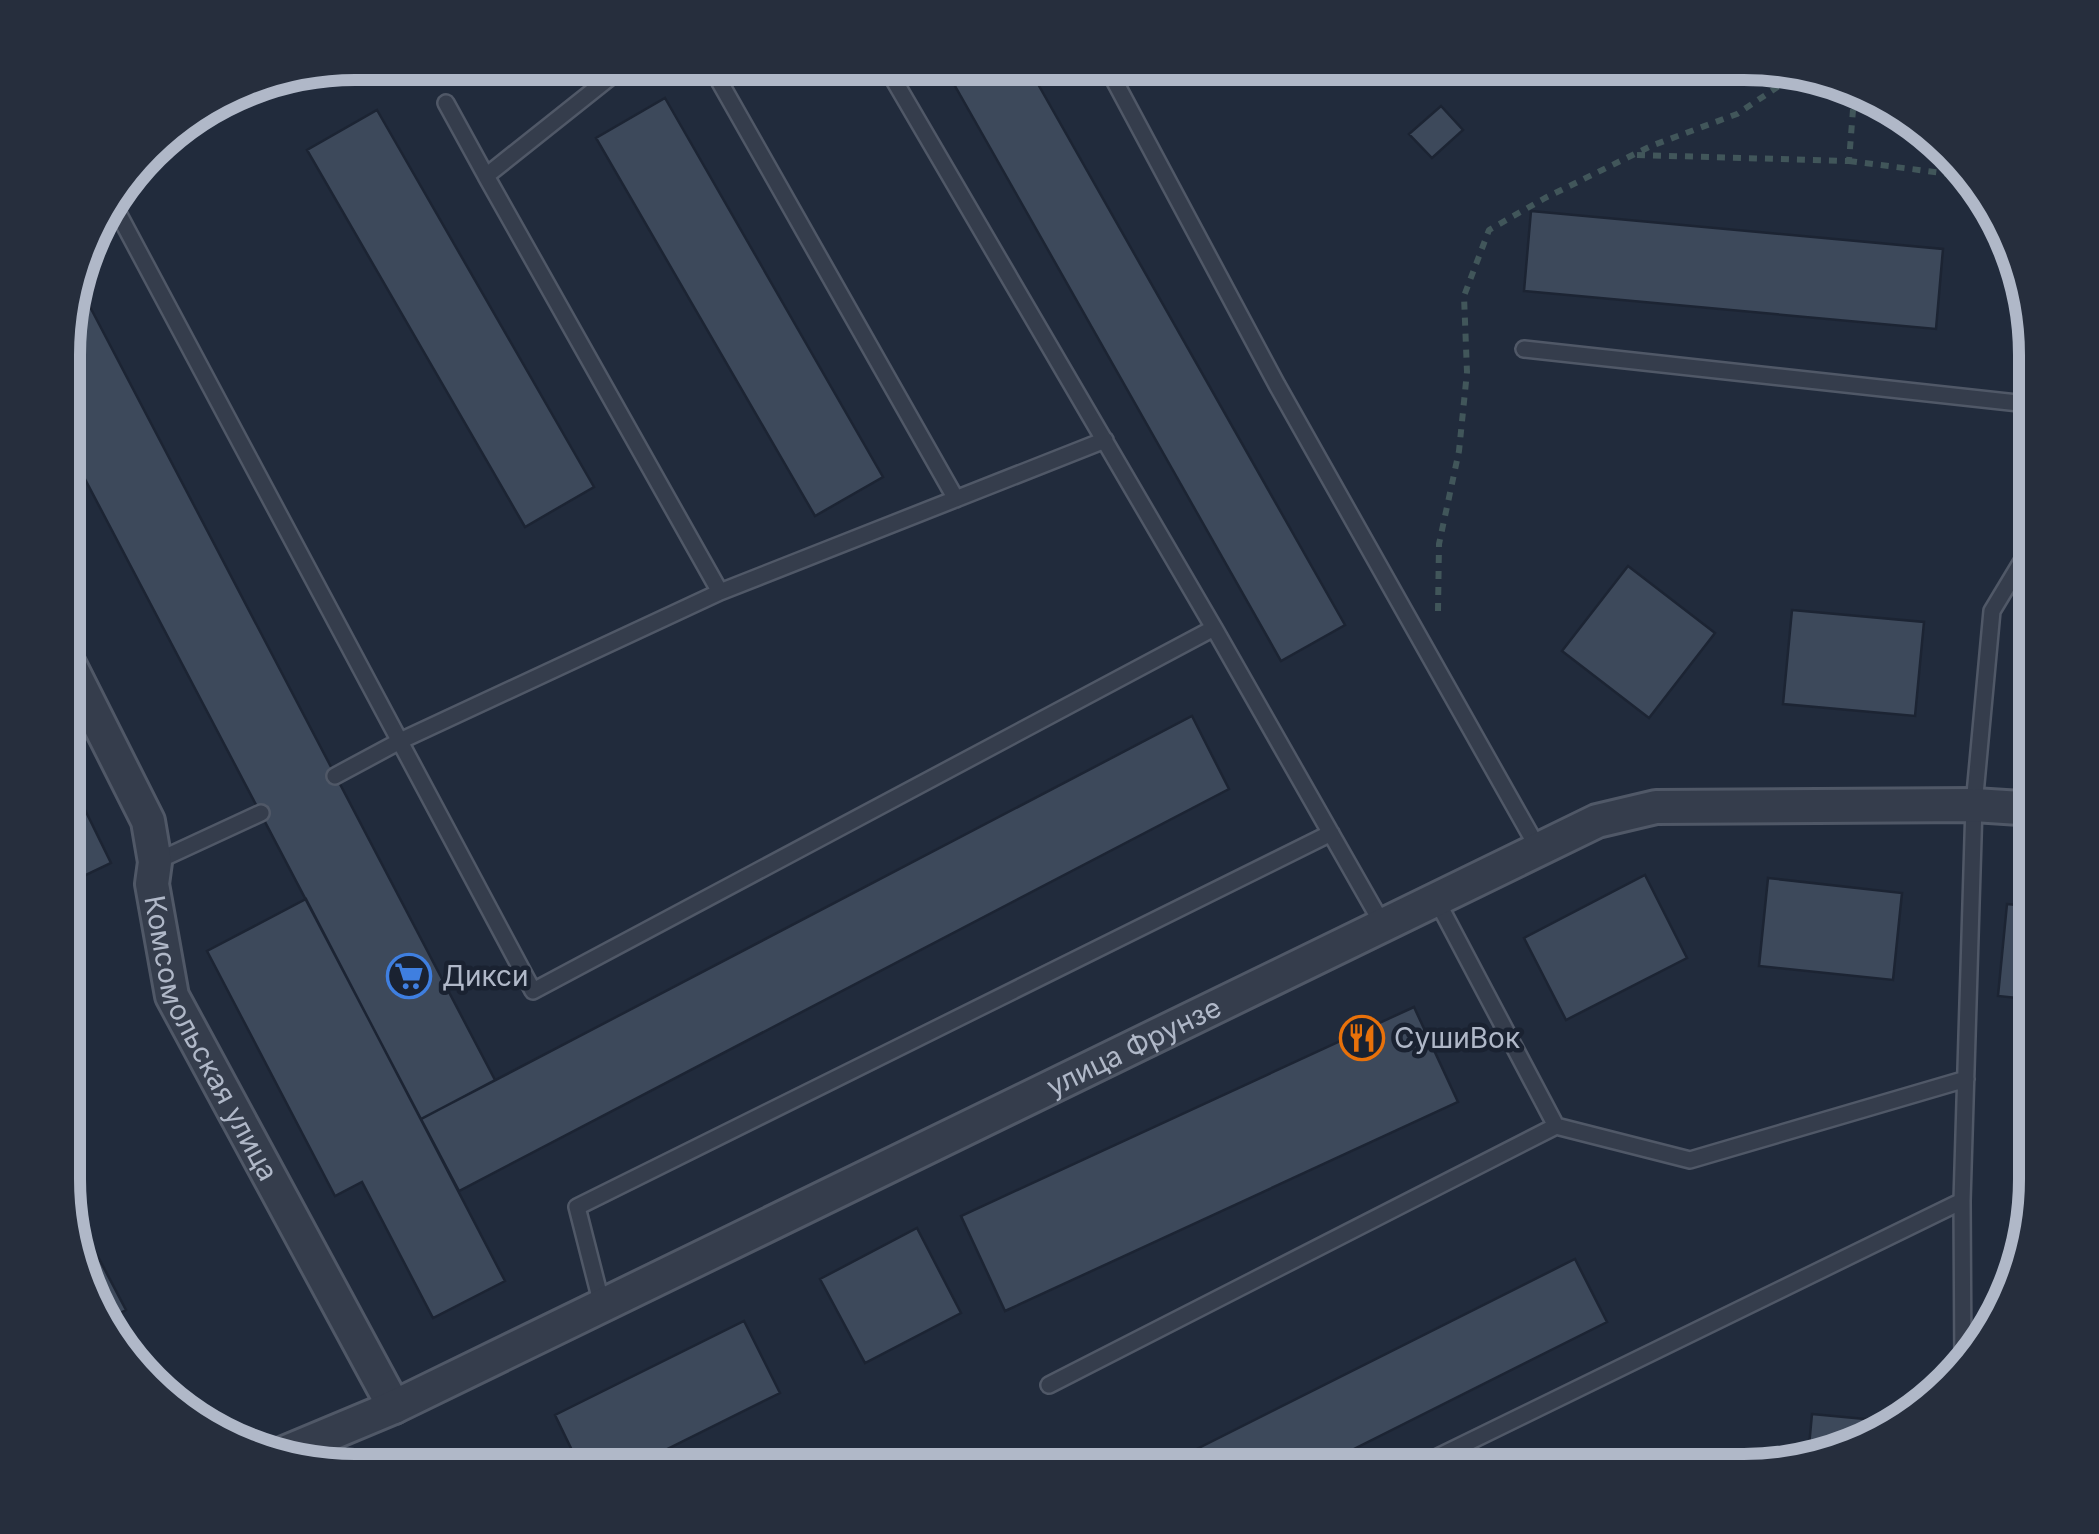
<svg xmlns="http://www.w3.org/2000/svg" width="2099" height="1534" viewBox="0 0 2099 1534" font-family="Inter,sans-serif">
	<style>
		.building { fill: #3d495b; stroke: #1c2433; stroke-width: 2.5 }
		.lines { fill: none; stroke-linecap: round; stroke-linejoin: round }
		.lane-casing { stroke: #505867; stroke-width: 20 }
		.street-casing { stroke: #505867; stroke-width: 38 }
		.path { stroke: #41565a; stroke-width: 6; stroke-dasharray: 8 8; stroke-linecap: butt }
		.lane { stroke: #353d4c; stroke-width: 15 }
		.street { stroke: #353d4c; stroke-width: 32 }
		.labels { text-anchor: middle; stroke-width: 9; stroke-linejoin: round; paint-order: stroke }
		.poi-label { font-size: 28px; fill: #b0b8c8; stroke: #1a2231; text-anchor: start }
		.street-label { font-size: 28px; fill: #b0b8c8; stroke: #1a2231 }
		.rim { fill: none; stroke: #b0b8c8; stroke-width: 12 }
	</style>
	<rect width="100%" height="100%" fill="#212b3c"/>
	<path class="building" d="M942,63H1026L1345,625L1281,661Z
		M665,98L883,477L815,516L596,138Z
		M1441,106L1463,130L1432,158L1409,134Z
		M377,110L594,487L525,527L307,150Z
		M1531,211L1943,249L1936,329L1524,291Z
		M77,282L495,1080L421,1119L65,441V316Z
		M1628,566L1715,633L1649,718L1562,651Z
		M1792,610L1924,622L1915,716L1783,704Z
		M2030,638H2036V736L2021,735Z
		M1192,716L1229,789L459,1191L421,1119Z
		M65,769L111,863L65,885Z
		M1645,875L1687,958L1566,1020L1524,938Z
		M1768,878L1902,893L1893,980L1759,966Z
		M306,899L505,1281L433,1318L362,1182L335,1196L207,951Z
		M2007,904L2036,907V1000L1998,996Z
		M1414,1007L1458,1102L1005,1311L961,1216Z
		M2028,1111H2036V1198L2027,1243L2013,1242Z
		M65,1194L126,1310L101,1323L65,1217Z
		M917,1228L961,1313L865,1363L820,1279Z
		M1575,1259L1607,1322L1310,1471H1153Z
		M744,1321L780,1393L623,1471H582L555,1415Z
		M1812,1414L1897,1422L1874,1441L1808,1457Z"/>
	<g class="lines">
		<defs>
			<path id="lane" d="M628,63L486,176L720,592
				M709,63L956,499
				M884,63L1214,628
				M1105,63L1277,385L1539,850
				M1409,64L1410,63
				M446,103L486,176
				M110,198L533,991L1214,628L1383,925
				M1524,349L2036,405
				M335,776L400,741L720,592L1105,440
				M155,862L261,813
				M1556,1126L1690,1160L1966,1079
				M1962,1201L1963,1368
				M602,1305L577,1207L1331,833
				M1049,1385L1556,1126L1436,899
				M1409,1471L1962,1201L1974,805L1992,611L2036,538"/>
			<g id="street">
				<path id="s1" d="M65,656L148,821L155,862L152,884L172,996L394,1407"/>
				<path id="s2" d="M272,1458L394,1407L1597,821L1656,807L1974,805L2036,809"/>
			</g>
		</defs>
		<use href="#lane" class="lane-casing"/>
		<use href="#street" class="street-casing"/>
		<path class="path" d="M1637,155L1849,161L1855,84
			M1849,161L1966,176
			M1438,611L1439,544L1459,451L1467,372L1464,296L1489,230L1545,198L1651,146L1737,114L1800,72"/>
		<use href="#lane" class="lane"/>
		<use href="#street" class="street"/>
	</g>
	<defs>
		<symbol id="supermarket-ring" viewBox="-11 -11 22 22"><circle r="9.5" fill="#1a2231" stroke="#3f7fe0" stroke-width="1.5"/><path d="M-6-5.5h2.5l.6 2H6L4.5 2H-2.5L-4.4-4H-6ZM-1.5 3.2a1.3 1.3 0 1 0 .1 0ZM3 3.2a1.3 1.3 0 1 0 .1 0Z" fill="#3f7fe0"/></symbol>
		<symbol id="restaurant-ring" viewBox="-11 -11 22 22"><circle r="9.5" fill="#1a2231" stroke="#e8710a" stroke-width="1.5"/><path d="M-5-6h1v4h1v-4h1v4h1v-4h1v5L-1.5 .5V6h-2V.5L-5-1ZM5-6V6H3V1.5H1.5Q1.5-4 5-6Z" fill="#e8710a"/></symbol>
	</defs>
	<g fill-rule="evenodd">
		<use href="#supermarket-ring" x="384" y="951" width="50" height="50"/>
		<use href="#restaurant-ring" x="1337" y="1013" width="50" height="50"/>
	</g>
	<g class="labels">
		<g class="poi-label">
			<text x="442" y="986">Дикси</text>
			<text x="1394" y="1048">СушиВок</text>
		</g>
		<g class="street-label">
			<text dy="10" stroke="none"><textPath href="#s1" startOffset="415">Комсомольская улица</textPath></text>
			<text dy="10" stroke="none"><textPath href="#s2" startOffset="955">улица Фрунзе</textPath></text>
		</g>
	</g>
	<path d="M0 0H2099V1534H0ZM355 80H1744A275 275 0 0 1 2019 355V1179A275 275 0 0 1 1744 1454H355A275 275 0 0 1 80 1179V355A275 275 0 0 1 355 80Z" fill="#262e3d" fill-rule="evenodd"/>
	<path class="rim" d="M355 80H1744A275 275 0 0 1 2019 355V1179A275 275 0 0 1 1744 1454H355A275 275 0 0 1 80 1179V355A275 275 0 0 1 355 80Z"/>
</svg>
